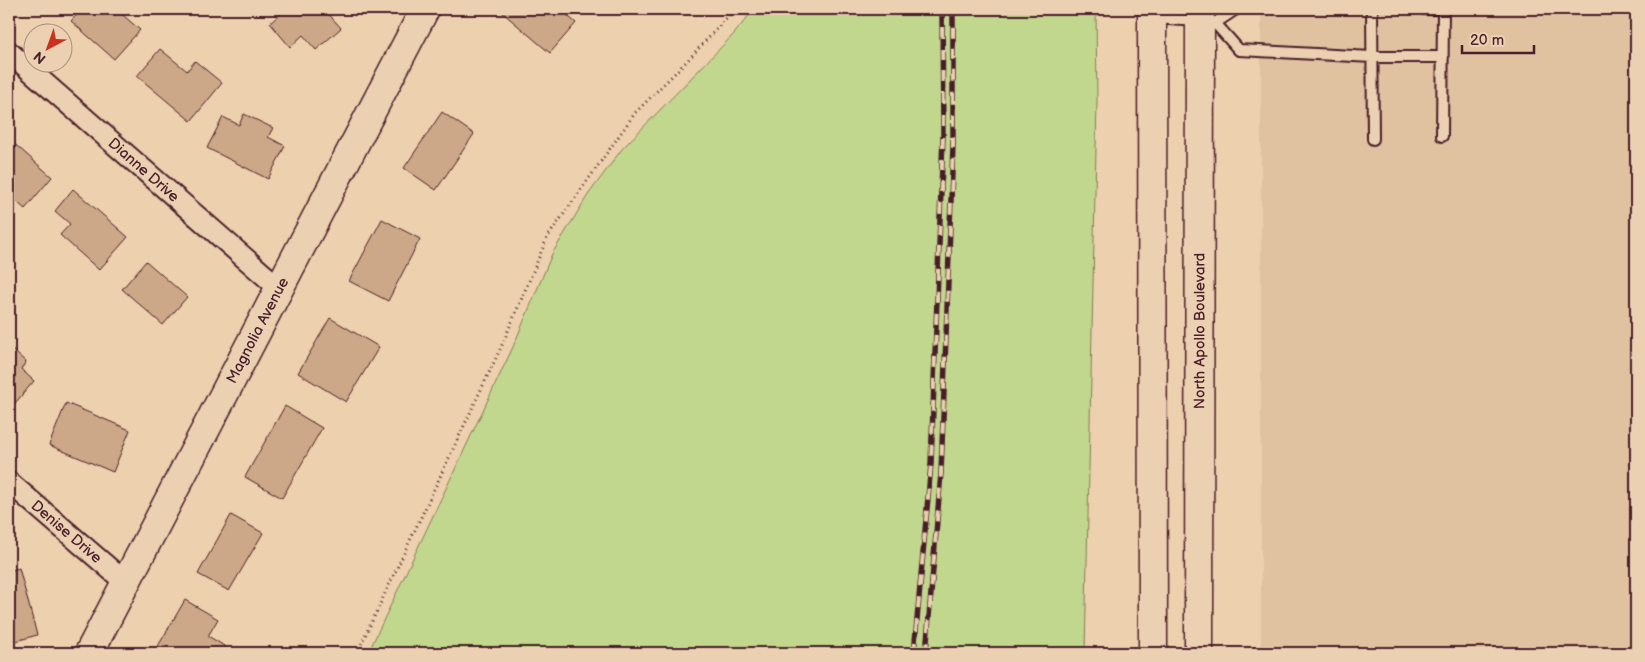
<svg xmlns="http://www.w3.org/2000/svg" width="1645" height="662" viewBox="0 0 1645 662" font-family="'Balsamiq Sans',sans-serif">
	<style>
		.built { fill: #e0c1a0 }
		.green { fill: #c1d78d; stroke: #867b5c }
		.building { fill: #cca888; stroke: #4a1f2b }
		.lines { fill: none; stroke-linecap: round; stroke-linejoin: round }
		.lane-casing { stroke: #4a1f2b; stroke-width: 14 }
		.street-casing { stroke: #4a1f2b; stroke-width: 24 }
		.secondary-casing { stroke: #4a1f2b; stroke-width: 31 }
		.path { stroke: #4a1f2b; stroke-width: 3; stroke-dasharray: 1 4; stroke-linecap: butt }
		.lane { stroke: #ebd1b2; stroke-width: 10 }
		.street { stroke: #ebd1b2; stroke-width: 20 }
		.secondary { stroke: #ebd1b2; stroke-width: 28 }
		.rail-casing { stroke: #4a1f2b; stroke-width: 5.5 }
		.rail { stroke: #ebd1b2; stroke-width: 4; stroke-dasharray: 11; stroke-linecap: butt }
		.labels { text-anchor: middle; stroke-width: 5; stroke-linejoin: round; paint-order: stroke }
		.street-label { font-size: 15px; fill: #4a1f2b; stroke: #ebd1b2 }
	</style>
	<rect width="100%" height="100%" fill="#edd0ad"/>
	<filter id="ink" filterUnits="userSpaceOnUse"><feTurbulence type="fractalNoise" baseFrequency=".02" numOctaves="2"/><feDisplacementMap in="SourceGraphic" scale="10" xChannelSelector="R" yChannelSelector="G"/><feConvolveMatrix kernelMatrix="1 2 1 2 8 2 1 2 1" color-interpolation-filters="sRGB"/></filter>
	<g filter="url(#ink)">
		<path class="built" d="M1261,9H1636V653H1261Z"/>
		<path class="green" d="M754,9H1096L1097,101L1085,653H368L513,347L552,254L588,195L622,149L734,34Z"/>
		<path class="building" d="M82,9H116L140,30L114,59L71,21Z
			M280,9H324L341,28L316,50L303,35L290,47L270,23L283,12Z
			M507,9H560L576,23L550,53L503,13Z
			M160,49L187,71L195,61L222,83L191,121L137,76Z
			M442,112L474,134L436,190L404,168Z
			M244,114L273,128L268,137L285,146L268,179L207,148L223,117L239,125Z
			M9,139L52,177L25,209L9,195Z
			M73,189L128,237L99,270L60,235L70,224L55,211Z
			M382,219L420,239L388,301L349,281Z
			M146,261L187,297L163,325L122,289Z
			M330,318L379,347L346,402L298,373Z
			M9,347L26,362L21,369L34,381L10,409L9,407Z
			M66,403L130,430L113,472L49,445Z
			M285,406L322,428L282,498L245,477Z
			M231,515L263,533L229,591L198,574Z
			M19,568L37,635L9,643V571Z
			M185,600L218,619L208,636L226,647L222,653H154Z"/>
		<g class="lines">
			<defs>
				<path id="lane" d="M1236,9L1215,23L1239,50L1372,57H1443
					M1372,9L1373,139
					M1424,9H1443
					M1153,18L1199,21
					M1442,136L1443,9"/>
				<g id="street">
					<path id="s1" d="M9,52L279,288"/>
					<path id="s2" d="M9,482L125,582"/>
				</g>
				<g id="secondary">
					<path d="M1152,9L1153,653"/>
					<path id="s3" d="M89,653L425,9"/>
					<path id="s4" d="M1199,653L1200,9"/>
				</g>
			</defs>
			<use href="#lane" class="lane-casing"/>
			<use href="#street" class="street-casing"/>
			<use href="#secondary" class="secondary-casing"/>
			<path class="path" d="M357,653L503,343L547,238L635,113L686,62L735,9"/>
			<use href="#lane" class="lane"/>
			<use href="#street" class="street"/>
			<use href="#secondary" class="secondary"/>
			<defs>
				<path id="rail" d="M914,653L931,464L943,136L942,9
					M926,653L941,473L953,145V9"/>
			</defs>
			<use href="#rail" class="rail-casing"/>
			<use href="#rail" class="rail"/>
		</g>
	</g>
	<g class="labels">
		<g class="street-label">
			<text dy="5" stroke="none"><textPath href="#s1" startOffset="179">Dianne Drive</textPath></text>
			<text dy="5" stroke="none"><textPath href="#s3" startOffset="364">Magnolia Avenue</textPath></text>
			<text dy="5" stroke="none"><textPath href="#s4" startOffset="322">North Apollo Boulevard</textPath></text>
			<text dy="5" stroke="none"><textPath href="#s2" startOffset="76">Denise Drive</textPath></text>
		</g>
	</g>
	<rect width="1645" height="662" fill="none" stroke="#ebd1b2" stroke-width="30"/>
	<rect x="15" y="15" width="1615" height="632" fill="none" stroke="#4a1f2b" stroke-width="2" filter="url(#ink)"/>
	<g transform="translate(48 48) rotate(221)"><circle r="24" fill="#ebd1b2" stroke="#ab8a7c"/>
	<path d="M0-4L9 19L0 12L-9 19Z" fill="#c8321e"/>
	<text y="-8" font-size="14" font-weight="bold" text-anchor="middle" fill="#4a1f2b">N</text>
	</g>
	<path d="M1462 45v8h72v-8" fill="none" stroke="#4a1f2b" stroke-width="2.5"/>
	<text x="1470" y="45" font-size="15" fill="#4a1f2b" stroke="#ebd1b2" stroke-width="4" paint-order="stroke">20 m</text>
</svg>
